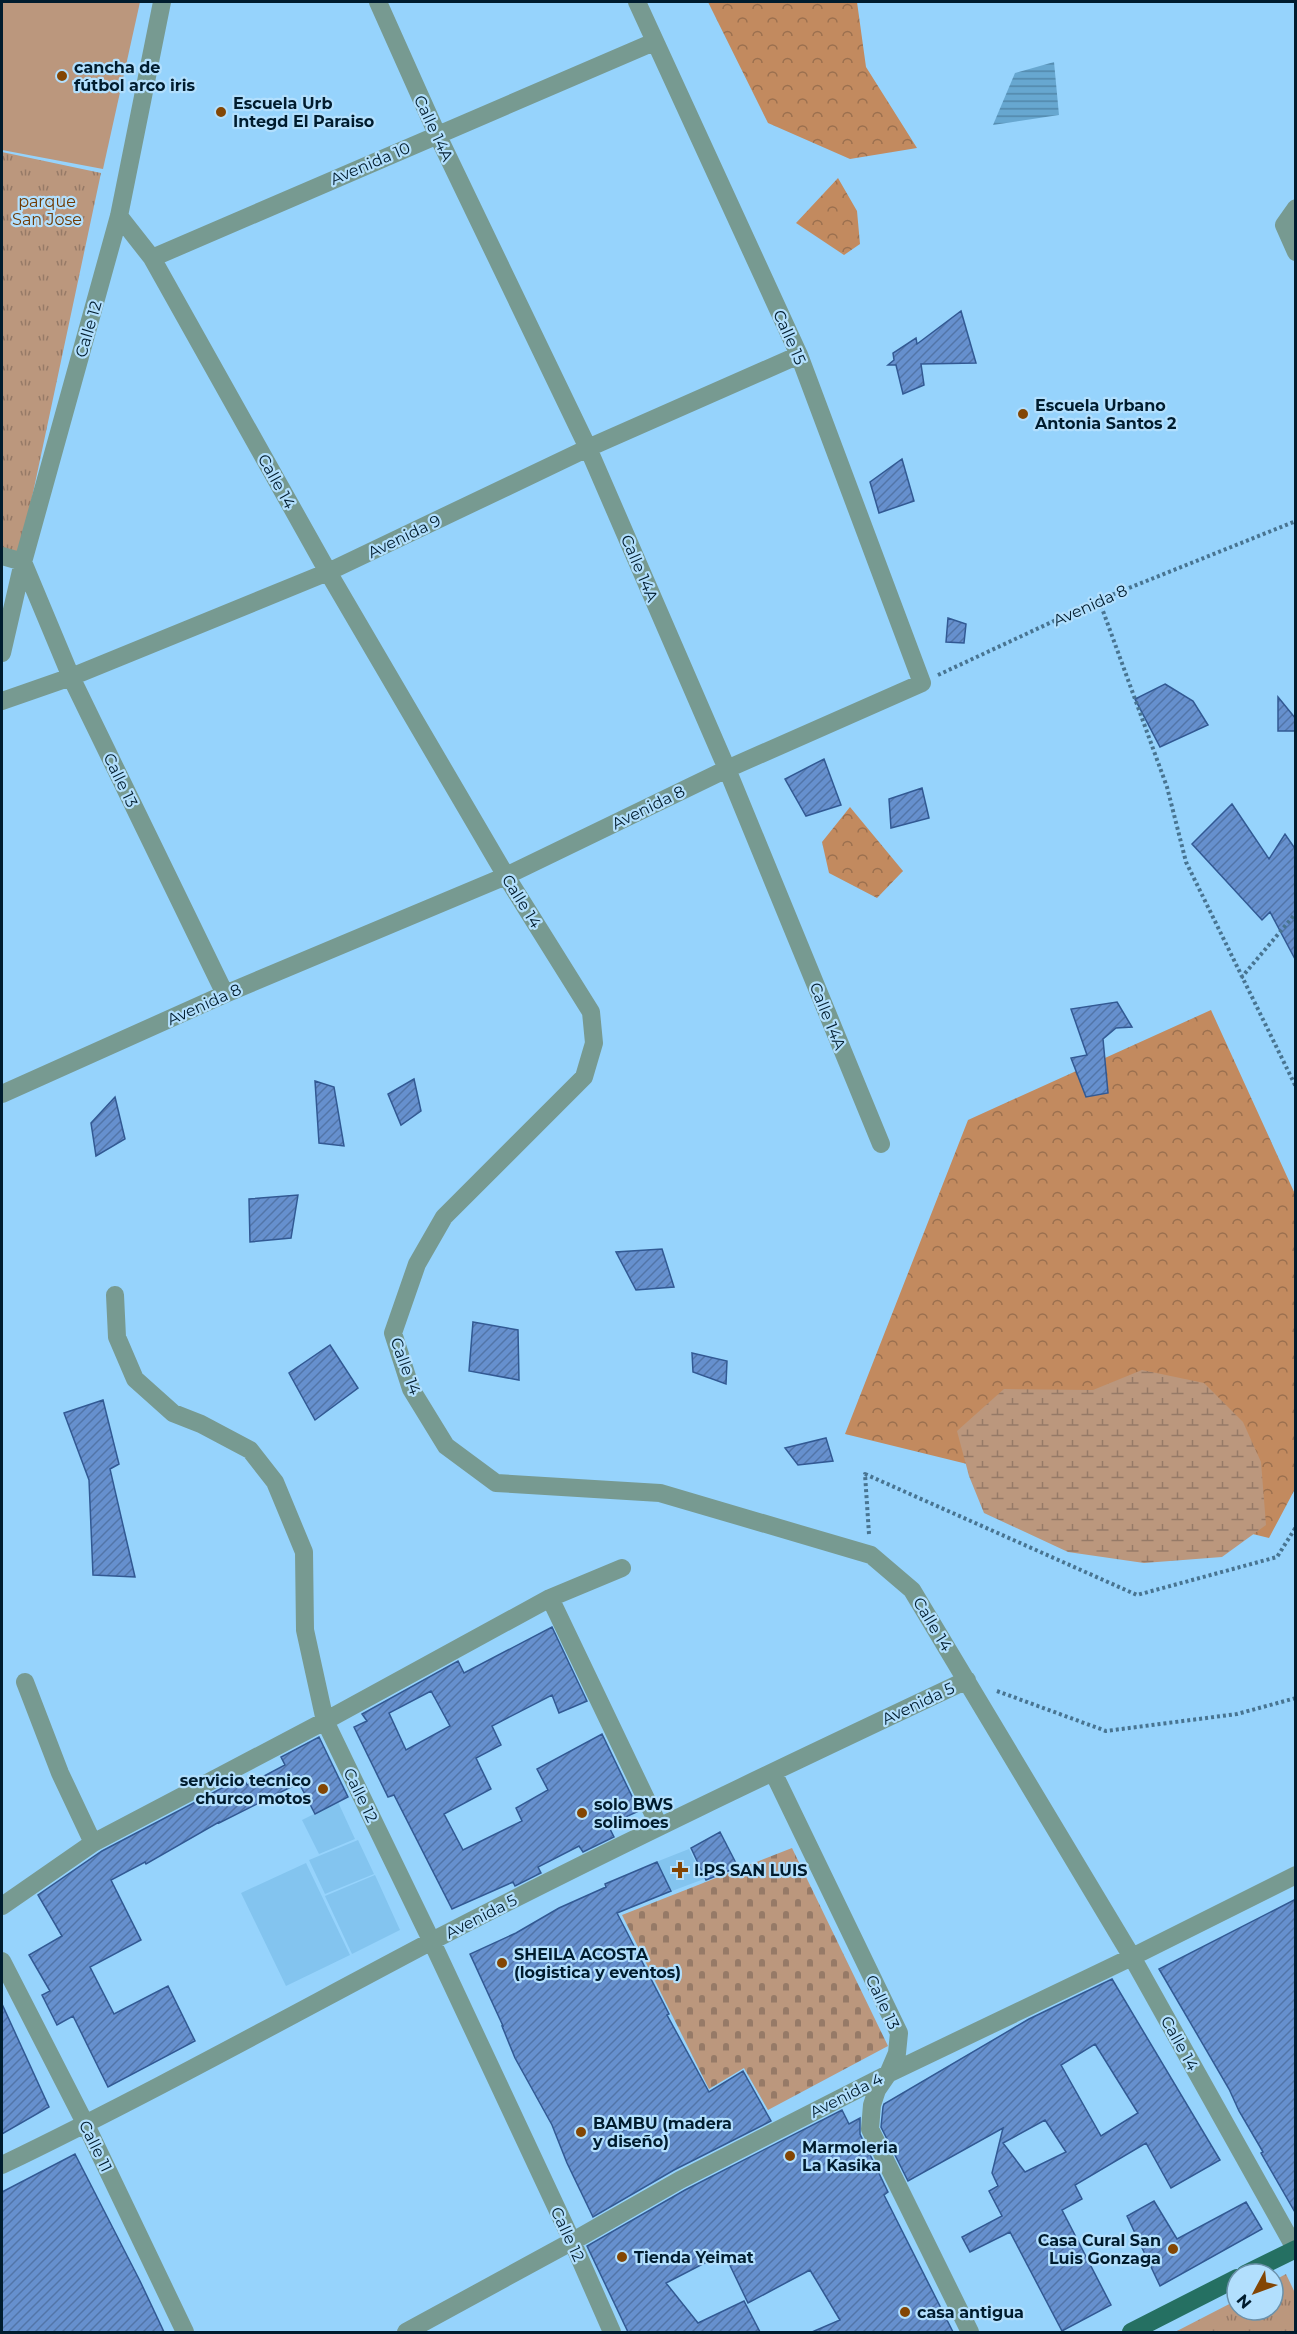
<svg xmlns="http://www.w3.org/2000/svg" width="1297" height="2334" viewBox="0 0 1297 2334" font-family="Montserrat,sans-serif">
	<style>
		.built { fill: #83c4ef }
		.green { fill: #bb977d }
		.forest { fill: url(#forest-crowns) }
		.wetland { fill: url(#wetland-marsh) }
		.cemetery { fill: url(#cemetery-stones) }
		.park { fill: url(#park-tufts) }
		.water { fill: url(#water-rules) }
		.building { fill: url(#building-hatch); stroke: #325993; stroke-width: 1.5; fill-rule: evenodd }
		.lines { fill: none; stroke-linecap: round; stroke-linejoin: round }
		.path { stroke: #487491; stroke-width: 4; stroke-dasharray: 3 3; stroke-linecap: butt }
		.minor { stroke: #779a91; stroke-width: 18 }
		.major { stroke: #257062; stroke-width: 18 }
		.poi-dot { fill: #834604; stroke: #b2dffd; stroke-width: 2 }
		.labels { text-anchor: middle; stroke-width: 4.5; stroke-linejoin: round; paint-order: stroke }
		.poi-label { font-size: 16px; font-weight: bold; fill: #001c2e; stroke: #b2dffd; text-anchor: start }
		.street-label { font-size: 16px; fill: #001c2e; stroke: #b2dffd }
		.park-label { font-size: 16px; fill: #6e3901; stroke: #b2dffd }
	</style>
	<defs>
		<pattern id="forest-crowns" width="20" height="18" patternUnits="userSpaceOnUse" patternTransform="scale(1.5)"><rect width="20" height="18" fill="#c28a5f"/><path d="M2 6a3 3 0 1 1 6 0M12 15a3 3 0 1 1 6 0" fill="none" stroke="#9b704f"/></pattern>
		<pattern id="wetland-marsh" width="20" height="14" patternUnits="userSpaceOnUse" patternTransform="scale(1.5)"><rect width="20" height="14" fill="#bb977d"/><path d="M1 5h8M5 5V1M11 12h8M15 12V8" fill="none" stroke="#967a67"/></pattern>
		<pattern id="cemetery-stones" width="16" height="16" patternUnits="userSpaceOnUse" patternTransform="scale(1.5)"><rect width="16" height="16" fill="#bb977d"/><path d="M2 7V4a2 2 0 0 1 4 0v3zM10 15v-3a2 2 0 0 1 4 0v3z" fill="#967a67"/></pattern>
		<pattern id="park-tufts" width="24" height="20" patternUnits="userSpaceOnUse" patternTransform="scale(1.5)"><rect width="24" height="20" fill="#bb977d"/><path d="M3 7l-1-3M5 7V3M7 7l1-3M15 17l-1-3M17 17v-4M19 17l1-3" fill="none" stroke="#967a67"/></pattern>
		<pattern id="water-rules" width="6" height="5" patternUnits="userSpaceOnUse" patternTransform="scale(1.5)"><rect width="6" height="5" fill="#67a7d0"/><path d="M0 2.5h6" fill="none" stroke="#5287a9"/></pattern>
		<pattern id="building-hatch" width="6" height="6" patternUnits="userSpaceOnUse" patternTransform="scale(1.5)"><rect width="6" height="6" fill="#6690ce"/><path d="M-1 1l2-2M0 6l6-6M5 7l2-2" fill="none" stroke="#5275a8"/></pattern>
	</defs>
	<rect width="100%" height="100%" fill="#96d3fc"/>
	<path class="built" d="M338,1802L355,1839L319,1854L302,1820Z
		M358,1840L374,1874L325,1894L309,1860Z
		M689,1849L704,1879L672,1891L656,1862Z
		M306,1863L350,1955L286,1986L241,1893Z
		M375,1875L400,1930L352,1954L325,1896Z"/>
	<path class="green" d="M2,2H140L103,169L2,150Z"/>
	<path class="forest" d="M708,2H857L866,67L917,148L850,159L768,123Z
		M838,178L857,211L860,244L844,255L796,223Z
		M850,807L903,871L877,898L829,873L822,842Z
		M1211,1010L1295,1194V1489L1269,1538L845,1434L968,1120Z"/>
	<path class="wetland" d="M1142,1370L1204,1383L1243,1422L1261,1462L1266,1525L1222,1557L1144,1563L1068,1552L984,1513L969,1476L957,1431L1004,1389L1093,1390Z"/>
	<path class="cemetery" d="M792,1848L888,2046L768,2110L744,2068L709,2089L622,1915Z"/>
	<path class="park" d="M2,152L101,173L20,554L2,549Z
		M1286,2274L1295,2293V2332H1175L1237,2300V2310H1273V2281Z"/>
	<path class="water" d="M1054,62L1059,115L993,125L1015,73Z"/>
	<path class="building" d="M961,311L976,363L921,364L924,385L903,394L896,365H888L894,360L893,353L916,338L917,344Z
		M902,459L914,501L879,513L870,482Z
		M948,618L966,624L964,643L946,642Z
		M1165,684L1193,701L1208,725L1160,747L1135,699Z
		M1278,697L1296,719V731H1278Z
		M824,759L841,805L806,816L785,779Z
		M922,788L929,818L891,828L889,799Z
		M1232,804L1269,859L1285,834L1296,850V961L1270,912L1262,920L1192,844Z
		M1117,1002L1132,1027L1116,1028L1103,1039L1108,1093L1086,1097L1071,1058L1087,1055L1071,1009Z
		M414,1079L421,1111L401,1125L388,1094Z
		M315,1081L334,1087L344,1146L319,1143Z
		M115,1097L125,1139L96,1156L91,1123Z
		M298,1195L291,1238L250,1242L249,1199Z
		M662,1249L674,1287L636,1290L616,1252Z
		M473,1322L518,1330L519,1380L469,1371Z
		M330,1345L358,1388L315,1420L289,1373Z
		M692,1353L727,1361L726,1384L693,1372Z
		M103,1400L119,1464L110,1469L135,1577L93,1575L89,1480L64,1413Z
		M826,1438L833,1461L798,1465L785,1448Z
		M552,1627L587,1701L559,1713L552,1695L492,1726L501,1745L476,1758L491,1789L444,1814L463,1850L522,1821L516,1808L548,1790L537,1769L602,1734L639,1811L608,1825L614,1837L583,1852L579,1846L538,1867L541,1873L515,1886L513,1882L452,1909L394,1795L388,1797L354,1727L367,1721L362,1714L458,1661L464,1673ZM431,1691L450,1726L406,1750L389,1713Z
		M319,1737L348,1797L315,1814L299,1783L219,1823V1822L146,1864L145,1862L111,1880L141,1940L90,1967L114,2014L168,1986L195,2041L108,2087L73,2016L57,2025L42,1995L50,1991L29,1955L62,1936L38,1895L102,1851L243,1777L247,1785L285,1765L281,1757Z
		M720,1832L738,1867L706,1880L691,1848Z
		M657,1862L671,1891L617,1913L669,2014L667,2015L709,2092L743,2071L771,2121L674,2170L593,2217L567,2163L552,2125L515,2058L502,2026H503L470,1954L516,1933L559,1908L606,1887L605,1884Z
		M1296,1899V2214L1261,2153L1263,2152L1239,2111L1229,2089L1159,1969Z
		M1112,1979L1220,2160L1171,2188L1146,2143L1075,2185L1082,2199L1062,2210L1111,2305L1062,2331L1010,2232L970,2252L962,2237L1002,2216L989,2191L998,2186L992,2173L1003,2128L908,2181L881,2127L883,2107L884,2104L1029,2019ZM1095,2044L1138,2113L1101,2136L1061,2065ZM1045,2120L1066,2152L1025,2172L1003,2143Z
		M2,2004L49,2107L2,2134Z
		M842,2110L849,2124L860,2118V2134L888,2192L884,2195L953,2332H812L840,2320L810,2270L748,2303L724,2253L666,2283L698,2323L744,2301L760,2332H628L587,2246L685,2190Z
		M75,2154L140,2281L164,2332H2V2192Z
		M1154,2201L1177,2239L1246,2202L1262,2229L1160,2286L1127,2216Z"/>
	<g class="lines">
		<path class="path" d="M1099,600L1167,787L1186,862L1296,1087
			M938,675L1099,600L1296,521
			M1241,978L1296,913
			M869,1534L865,1474L1137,1595L1277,1557L1296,1527
			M997,1691L1106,1731L1237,1714L1296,1698"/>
		<path class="minor" d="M378,2L437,134L588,448L727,769L881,1144
			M1296,208L1284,225L1296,252
			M119,216L152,258L328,572L506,876L591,1012L594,1043L584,1077L444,1217L417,1264L393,1333L411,1389L446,1446L496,1483L660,1493L871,1555L912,1590L1132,1957L1296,2250
			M152,258L654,42
			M2,556L23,562L71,677L225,994
			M2,653L23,562L119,216L162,2
			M2,701L71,677L328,572L588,448L799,355
			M2,1094L225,994L506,876L727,769L922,683L799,355L637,2
			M115,1295L117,1337L135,1379L173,1413L201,1424L250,1450L275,1482L304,1552L305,1630L325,1721L432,1942L572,2241L612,2332
			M550,1598L659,1826
			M25,1682L60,1773L93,1843
			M773,1772L899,2033L897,2053L888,2074L877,2090L872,2105L870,2129L970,2332
			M2,1906L93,1843L325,1721L550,1598L622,1568
			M2,1961L86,2125L185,2332
			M2,2165C147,2095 288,2017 430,1942C607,1850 787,1765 967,1680
			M406,2332L582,2236L680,2180L888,2074L1132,1957L1296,1875"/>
		<path class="major" d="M1245,2274L1296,2249
			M1131,2332L1237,2278"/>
	</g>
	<g class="poi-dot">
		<circle cx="62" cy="76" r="6"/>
		<circle cx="221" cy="112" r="6"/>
		<circle cx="1023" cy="414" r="6"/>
		<circle cx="323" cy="1789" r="6"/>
		<circle cx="582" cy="1813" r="6"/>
		<path d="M677 1861h6v6h6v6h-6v6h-6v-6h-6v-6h6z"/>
		<circle cx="502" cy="1963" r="6"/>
		<circle cx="581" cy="2132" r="6"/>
		<circle cx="790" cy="2156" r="6"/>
		<circle cx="1173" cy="2249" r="6"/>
		<circle cx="622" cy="2257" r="6"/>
		<circle cx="905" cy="2312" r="6"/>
	</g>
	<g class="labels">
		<g class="poi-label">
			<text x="74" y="73">cancha de<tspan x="74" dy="18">fútbol arco iris</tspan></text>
			<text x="233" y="109">Escuela Urb<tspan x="233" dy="18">Integd El Paraiso</tspan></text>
			<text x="1035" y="411">Escuela Urbano<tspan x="1035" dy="18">Antonia Santos 2</tspan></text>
			<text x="311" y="1786" text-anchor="end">servicio tecnico<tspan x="311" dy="18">churco motos</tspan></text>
			<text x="594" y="1810">solo BWS<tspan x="594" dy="18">solimoes</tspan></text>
			<text x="694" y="1876">I.PS SAN LUIS</text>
			<text x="514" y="1960">SHEILA ACOSTA<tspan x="514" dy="18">(logistica y eventos)</tspan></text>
			<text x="593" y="2129">BAMBU (madera<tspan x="593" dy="18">y diseño)</tspan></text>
			<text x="802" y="2153">Marmoleria<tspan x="802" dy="18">La Kasika</tspan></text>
			<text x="1161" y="2246" text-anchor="end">Casa Cural San<tspan x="1161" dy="18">Luis Gonzaga</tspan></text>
			<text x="634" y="2263">Tienda Yeimat</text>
			<text x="917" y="2318">casa antigua</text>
		</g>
		<g class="street-label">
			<text transform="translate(434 128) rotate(65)" y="6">Calle 14A</text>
			<text transform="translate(370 163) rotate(-23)" y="6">Avenida 10</text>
			<text transform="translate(88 329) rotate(-74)" y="6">Calle 12</text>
			<text transform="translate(790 337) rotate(66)" y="6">Calle 15</text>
			<text transform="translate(277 481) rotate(61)" y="6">Calle 14</text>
			<text transform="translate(404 536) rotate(-26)" y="6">Avenida 9</text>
			<text transform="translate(640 568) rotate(67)" y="6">Calle 14A</text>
			<text transform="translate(1090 605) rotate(-24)" y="6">Avenida 8</text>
			<text transform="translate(121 780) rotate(64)" y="6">Calle 13</text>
			<text transform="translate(648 807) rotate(-26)" y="6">Avenida 8</text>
			<text transform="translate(522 901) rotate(58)" y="6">Calle 14</text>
			<text transform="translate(204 1004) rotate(-24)" y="6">Avenida 8</text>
			<text transform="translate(828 1016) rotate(68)" y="6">Calle 14A</text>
			<text transform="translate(406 1366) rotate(70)" y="6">Calle 14</text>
			<text transform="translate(933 1624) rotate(59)" y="6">Calle 14</text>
			<text transform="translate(918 1703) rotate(-25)" y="6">Avenida 5</text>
			<text transform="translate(361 1795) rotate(64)" y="6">Calle 12</text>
			<text transform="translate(481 1916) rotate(-27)" y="6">Avenida 5</text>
			<text transform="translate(883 2002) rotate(65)" y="6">Calle 13</text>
			<text transform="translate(1180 2043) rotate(61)" y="6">Calle 14</text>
			<text transform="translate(846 2095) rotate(-27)" y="6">Avenida 4</text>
			<text transform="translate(96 2146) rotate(64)" y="6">Calle 11</text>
			<text transform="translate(568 2234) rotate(65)" y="6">Calle 12</text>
		</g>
		<g class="park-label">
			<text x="47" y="207">parque<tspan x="47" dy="18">San Jose</tspan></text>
		</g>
	</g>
	<rect width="1297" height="2334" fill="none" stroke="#001c2e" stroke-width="6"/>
	<g transform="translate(1255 2292) rotate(229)"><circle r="28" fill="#b2dffd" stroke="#6b91aa" stroke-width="1.5"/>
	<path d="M0-4.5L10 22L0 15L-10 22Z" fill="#834604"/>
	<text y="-9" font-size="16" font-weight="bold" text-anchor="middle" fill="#001c2e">N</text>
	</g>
</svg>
